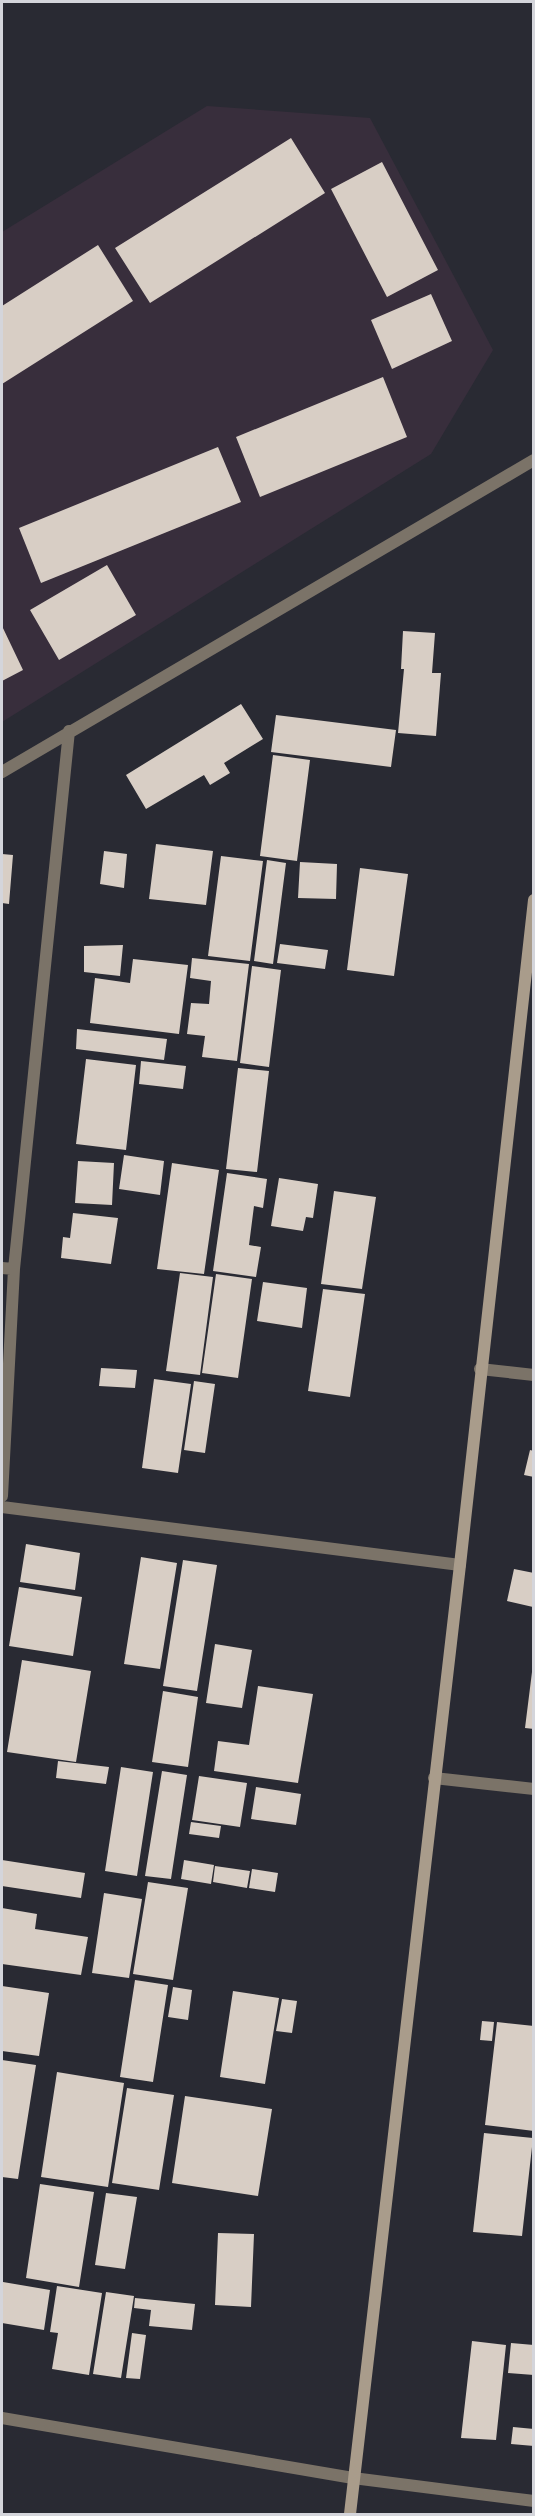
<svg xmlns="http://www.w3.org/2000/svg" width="535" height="2516" viewBox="0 0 535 2516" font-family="'Libre Baskerville',serif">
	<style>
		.education { fill: #382e3c }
		.building { fill: #d8cec5 }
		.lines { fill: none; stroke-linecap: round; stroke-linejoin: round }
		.street { stroke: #7b7368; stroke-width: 12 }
		.secondary { stroke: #a99c8b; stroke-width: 12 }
	</style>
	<rect width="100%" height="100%" fill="#292a33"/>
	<path class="education" d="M207,106L370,118L493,350L431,454L2,722V232Z"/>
	<path class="building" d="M291,138L325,193L150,303L115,248Z
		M382,162L438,270L387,297L331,189Z
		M98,245L133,301L2,384V306Z
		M431,294L452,341L392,369L371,320Z
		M383,377L407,437L260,497L236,437Z
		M218,447L241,502L41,583L19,528Z
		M107,565L136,615L59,660L30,610Z
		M2,626L23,670L2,681Z
		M403,631L435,633L432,673H441L436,736L398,733L404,669H401Z
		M241,704L263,739L224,763L230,773L210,785L204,775L146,809L126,775Z
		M276,715L396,730L391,767L271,752Z
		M273,755L310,760L297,861L260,856Z
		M156,844L213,851L206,905L149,899Z
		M104,851L127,854L124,888L100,884Z
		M2,854L13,855L9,904L2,903Z
		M221,856L263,861L250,961L208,956Z
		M267,860L286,863L273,964L254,961Z
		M300,862L337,864L336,899L298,898Z
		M360,868L408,874L394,976L347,970Z
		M280,944L328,950L325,969L277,963Z
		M123,945L120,976L84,972V946Z
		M192,958L249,964L237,1061L202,1057L205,1036L187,1034L191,1003L209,1004L211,981L190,978Z
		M133,959L188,965L179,1034L90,1023L95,978L130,983Z
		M252,966L281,970L269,1067L240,1063Z
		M77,1029L167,1039L164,1060L76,1049Z
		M86,1059L136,1065L126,1150L76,1144Z
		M141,1061L186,1066L183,1089L139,1084Z
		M238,1068L269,1071L257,1172L226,1169Z
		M124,1155L164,1161L160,1195L119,1189Z
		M78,1161L114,1163L112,1205L75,1203Z
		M172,1163L219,1170L204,1274L157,1269Z
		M227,1173L267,1179L263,1208L254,1206L249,1245L261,1247L256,1277L213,1271Z
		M279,1178L318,1184L313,1218L306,1217L303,1231L271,1226Z
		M334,1191L376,1197L362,1289L321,1284Z
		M73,1213L118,1218L111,1264L61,1258L63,1237L70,1238Z
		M180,1273L213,1277L200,1375L166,1371Z
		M216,1274L252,1279L238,1378L202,1373Z
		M263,1282L307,1288L302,1328L257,1321Z
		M323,1289L365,1294L350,1397L308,1391Z
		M101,1368L137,1370L135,1388L99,1386Z
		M154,1379L191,1384L178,1473L142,1468Z
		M194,1381L215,1384L205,1453L184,1450Z
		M530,1450L534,1451V1477L524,1475Z
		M26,1544L80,1553L75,1590L20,1582Z
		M141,1557L177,1563L160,1669L124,1664Z
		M183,1560L217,1565L197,1691L163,1686Z
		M514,1569L534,1573L533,1607L507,1601Z
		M19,1587L82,1597L73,1656L9,1646Z
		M215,1644L252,1650L242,1708L206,1703Z
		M22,1660L91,1671L76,1762L7,1752Z
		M532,1672H534V1729L525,1728Z
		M258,1686L313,1694L298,1783L214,1771L218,1741L249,1745Z
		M163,1691L198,1697L188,1767L152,1762Z
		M58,1761L109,1767L106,1784L56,1778Z
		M121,1767L153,1772L137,1876L105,1871Z
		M162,1771L187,1775L171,1879L145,1876Z
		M199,1776L247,1783L240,1827L192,1820Z
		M256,1787L301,1794L296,1825L251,1819Z
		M191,1822L221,1826L219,1838L189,1834Z
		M2,1860L85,1873L81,1898L2,1886Z
		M184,1860L214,1865L211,1884L181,1879Z
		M215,1866L250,1871L247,1888L213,1882Z
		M252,1869L278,1873L275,1892L249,1888Z
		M148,1882L188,1888L173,1980L133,1974Z
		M104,1893L142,1899L129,1978L92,1973Z
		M2,1908L37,1914L35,1929L88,1937L81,1975L2,1964Z
		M135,1980L168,1985L153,2082L120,2077Z
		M2,1986L49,1993L39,2056L2,2051Z
		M173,1987L192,1990L188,2020L168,2017Z
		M233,1991L279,1998L265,2084L220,2077Z
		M282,1999L297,2001L292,2033L276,2031Z
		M482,2021L494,2022L492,2041L480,2040Z
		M497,2022L534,2026V2131L485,2125Z
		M2,2060L36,2065L18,2179L2,2177Z
		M57,2072L124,2083L108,2187L41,2177Z
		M127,2088L174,2095L159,2190L112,2183Z
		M185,2096L272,2109L258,2196L172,2183Z
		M484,2133L533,2138L522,2236L473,2232Z
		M40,2184L94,2192L79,2287L26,2278Z
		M106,2193L137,2197L125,2269L95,2265Z
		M218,2233L254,2234L251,2307L215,2305Z
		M3,2282L50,2290L44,2330L2,2323Z
		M57,2286L102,2293L89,2375L52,2369L58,2333L50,2332Z
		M106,2292L134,2296L121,2378L93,2374Z
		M135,2298L195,2304L192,2330L149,2326L151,2310L134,2308Z
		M132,2333L146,2335L140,2379L126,2378Z
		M472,2341L506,2345L496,2440L461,2438Z
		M511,2343L534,2345V2375L508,2373Z
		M513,2427L534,2429V2446L511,2444Z"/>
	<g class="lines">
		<path class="street" d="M2,772L534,460
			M2,1268L14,1269
			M480,1369L534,1375
			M2,1496L14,1269L69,731
			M2,1507L460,1565
			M434,1778L534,1789
			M2,2418L353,2478L534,2501"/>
		<path class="secondary" d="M350,2514L460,1565L534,900"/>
	</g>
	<rect width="535" height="2516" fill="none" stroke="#d4d5db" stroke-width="6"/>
</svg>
